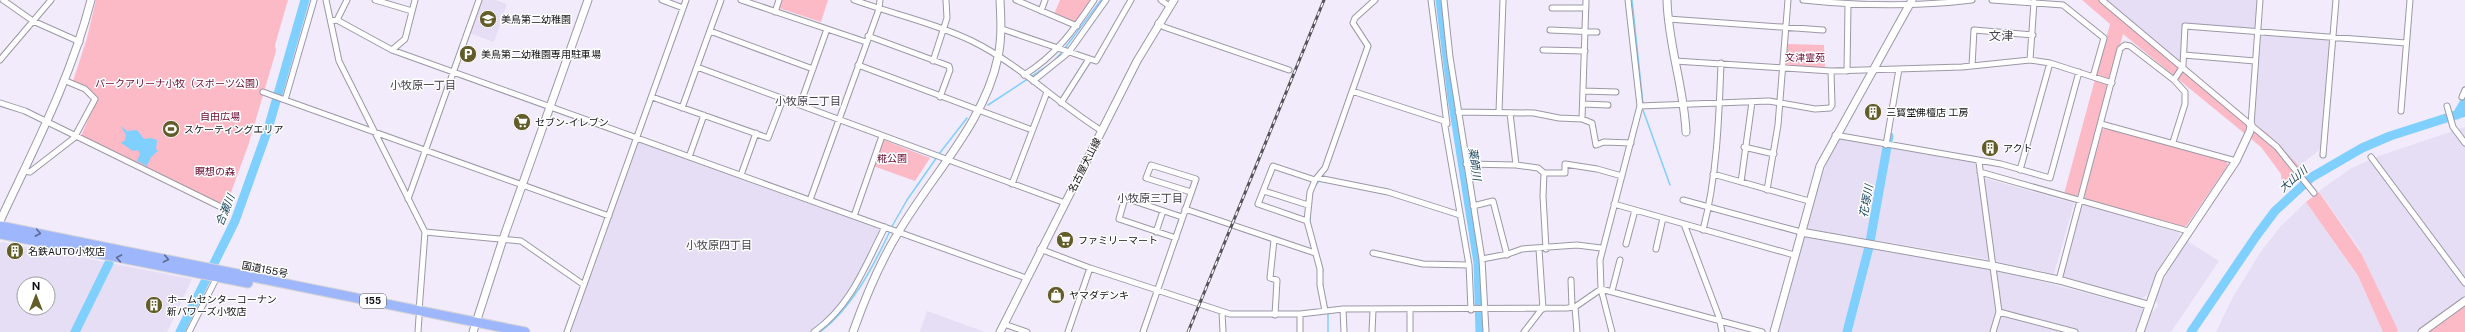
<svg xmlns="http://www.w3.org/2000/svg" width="2465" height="332" viewBox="0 0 2465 332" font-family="'Public Sans','Noto Sans JP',sans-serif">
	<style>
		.built { fill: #e5def4; fill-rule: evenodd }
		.green { fill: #fcbac7 }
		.water { fill: #7fcfff }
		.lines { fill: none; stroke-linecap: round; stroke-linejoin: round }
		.stream { stroke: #7fcfff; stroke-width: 1.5 }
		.river { stroke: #7fcfff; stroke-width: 9 }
		.street-casing { stroke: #9c98a6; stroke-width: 7 }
		.secondary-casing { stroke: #9c98a6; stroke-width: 9 }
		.highway-casing { stroke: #d4d4d5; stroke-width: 11 }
		.street { stroke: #fff; stroke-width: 5 }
		.secondary { stroke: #fff; stroke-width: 7 }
		.highway { stroke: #9db6fc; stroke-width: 9 }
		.rail-casing { stroke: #56535c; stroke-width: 3 }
		.rail { stroke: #fff; stroke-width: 1.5; stroke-dasharray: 4.5; stroke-linecap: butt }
		.oneway { stroke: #5d6a93 }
		.labels { text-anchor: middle; stroke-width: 3; stroke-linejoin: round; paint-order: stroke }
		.shield { fill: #fff; stroke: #57565a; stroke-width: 1 }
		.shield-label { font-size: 9px; font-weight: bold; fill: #0f0e13 }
		.poi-label { font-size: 10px; fill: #0f0e13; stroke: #fff; text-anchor: start }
		.park-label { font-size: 10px; fill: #67072d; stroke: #fff }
		.street-label { font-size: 10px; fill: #0f0e13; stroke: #fff }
		.neighbourhood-label { font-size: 11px; fill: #44404d; stroke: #fff }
		.water-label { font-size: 11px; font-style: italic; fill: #18445d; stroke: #fff }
		.quarter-label { font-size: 12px; fill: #44404d; stroke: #fff }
	</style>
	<rect width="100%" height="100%" fill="#f1ebfb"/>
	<path class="built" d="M481,0H495L507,4L494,42L469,33Z
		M2106,0H2258L2255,30L2186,24L2182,64Z
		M2259,32L2331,38L2323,147L2299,166L2267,133L2253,123Z
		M2465,127V297L2418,332H2398L2359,248L2319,191L2350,169L2376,157Z
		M1839,139L1976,163L1979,166L1980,177L2074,203L2054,274L1976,257L1808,229L1807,226L1820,181L1832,150Z
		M637,142L880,229L858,277L836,310L809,332H569Z
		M2306,202L2358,277L2383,332H2216L2233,297L2260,253L2280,227Z
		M2085,205L2179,232L2180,235L2162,263L2147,295L2141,299L2064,277L2063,274L2081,207Z
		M1807,235L2021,276L2142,308L2149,315L2158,306L2155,299L2166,274L2187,241L2219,261L2171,332H1778L1804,237Z
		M2,242L151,271L192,279L167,332H0V243ZM24,284H48V308H24Z
		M927,311L985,332H920Z"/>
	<path class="green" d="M96,0H288L275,45L276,51L248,146L226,206L81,136L98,97L87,88L73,81L87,38Z
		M782,0H828L821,22L779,8Z
		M1060,0H1092L1076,23L1054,14Z
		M2082,0H2106L2247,120L2267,133L2302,169L2282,186L2281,174L2261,147L2123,34L2078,195L2075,197L2064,194L2110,24Z
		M1786,44L1824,45L1825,69L1788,68L1785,65Z
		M2106,128L2226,161L2228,165L2187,225L2184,227L2086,200L2084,197L2102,130Z
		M884,140L930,158L915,181L873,166Z
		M2319,192L2361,253L2398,330L2397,332H2383L2358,276L2306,202Z
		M2465,304V332H2428Z"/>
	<path class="water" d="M121,126L127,131L137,130L144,139L151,138L157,140L156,149L158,151L151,157L147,166L137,161L140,154L138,150L133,151L121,143L125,140L126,135Z"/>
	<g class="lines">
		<path class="stream" d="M1632,0L1643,104
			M1065,48L1101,0
			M988,105L1052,63L1063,51
			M1643,110L1670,185
			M939,154L967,118
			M1315,186L1319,181
			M1310,213V225
			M891,228L907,200L937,157
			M1319,257L1323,270L1322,275
			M1322,281L1324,293
			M1325,300L1327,307
			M1328,313V332
			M1723,325L1725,332
			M820,332C852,308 873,267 890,231"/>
		<path class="river" d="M1440,0L1452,98L1478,263L1480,332
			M2457,115L2465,101
			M75,332L109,263
			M180,332L235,221L268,129L305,0
			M1847,332L1869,247L1889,136
			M2191,332L2257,235L2275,211L2312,177L2362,148L2390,136L2465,112"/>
		<defs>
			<path id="street" d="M3,0L33,21L80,42
				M326,0L339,61L425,232L419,311
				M375,0L412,11
				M662,0L683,8
				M741,0L866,42
				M854,0C893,14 935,23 972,41C1019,64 1057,103 1102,131
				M1016,0L1077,26
				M1161,0L1169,6
				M1431,0L1447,124
				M1444,0L1450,57L1482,259L1486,332
				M1803,0C1860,6 1915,7 1972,0
				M1992,0L2063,5L2104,38L2093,77
				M2102,0L2277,147L2314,193
				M1552,8H1586
				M1041,11L1045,0
				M775,12L779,0
				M1668,19L1823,30
				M337,20L347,0
				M331,21L337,20L392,50L1026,278
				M1158,23L1164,27L1289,70
				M1002,29L1096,61L1131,0
				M1550,30L1597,32
				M710,31L813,69
				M868,36L949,66L950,70L940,97
				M392,50L405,39L415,0
				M1543,50L1585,51
				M2184,55L2255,61
				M0,60L51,0
				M2030,60L2034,2
				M933,61L947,18L946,0
				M1675,61L1831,71
				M858,65L1032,130
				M1972,66L1974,30L2033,35
				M697,67L1065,203
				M1847,71L1848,5
				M1024,75C1055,56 1074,30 1094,0
				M1033,81L1069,52L1106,0
				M1352,91L1444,121L1469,265L1471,310
				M1583,91L1616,92
				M263,92L285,100L314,0
				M652,97L768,138L783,99
				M2462,97L2465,90
				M285,100L609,216
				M0,103L25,111L227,210
				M1061,103L1089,59
				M1583,104L1608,105
				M800,105L827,29
				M1640,106L1769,101L1815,109L1830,108L1832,105L1831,71L1962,67L2030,60L2050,63L2112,83
				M2447,106L2453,127L2465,143
				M682,108L721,0
				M2401,111L2410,0
				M1458,112L1534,113L1559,118L1582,119L1592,123L1596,145L1604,142L1631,143
				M1499,112L1503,0
				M1510,113L1516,165
				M1582,119L1586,0
				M2101,124L2236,161
				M2251,125L2260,0
				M1835,135L2001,164L2050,178L2079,72
				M2173,142L2185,104V92L2174,80L2183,66L2185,26L2406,43
				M1886,145L1899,69
				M1744,147L1774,154
				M2323,155L2336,0
				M689,157L704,115
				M2371,157L2465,283
				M1979,162L1999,312L1993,332
				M1466,164L1516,165L1538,168L1544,173H1565V164L1597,169L1622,176
				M2020,170L2050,63
				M23,171L30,172L74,138L95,99L85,89L66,81
				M1980,172L2188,231
				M1544,173L1543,196L1546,249
				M1713,174L1809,201
				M741,175L756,133
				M1318,178L1388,192L1460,215
				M1741,182L1752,102
				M1012,184L1047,92
				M1767,190L1778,125L1788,0
				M1264,191L1308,205
				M408,199L479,0
				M810,200L879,9L880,0
				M1683,200L1801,232
				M1614,204L1794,255
				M1473,206L1493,201L1507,255
				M1185,209L1315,253
				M854,216L882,136
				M1307,221L1258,204L1273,166L1315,180
				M1684,224L1719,317L1722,332
				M1703,230C1717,177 1719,118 1721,63
				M425,232L521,241L584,285
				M1156,232L1163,211
				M1176,238L1119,219L1125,198L1182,217
				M1274,240L1270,278L1277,280L1275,315
				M1626,244L1635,210
				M1040,249L1090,268L1230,314H1300L1343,309L1567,308L1575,307L1601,289L1762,332
				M1539,249L1543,309
				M1656,249L1663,218
				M1373,253L1423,264L1469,265
				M1482,259L1508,254L1522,249L1577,245L1601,248
				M1571,280L1572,307
				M2059,280L2120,49L2125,45L2130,46L2174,80
				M1612,291L1620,260
				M1575,307L1577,332
				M1343,309L1344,332
				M1410,310V332
				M1325,311L1320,285V269L1307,221L1310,192L1315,180L1325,168L1368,46L1353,23L1355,18L1375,0
				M1222,312L1223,332
				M1999,312L2075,332
				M1300,314V332
				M1004,324L1027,332
				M189,332L217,277
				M418,332L419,317
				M567,332L686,0
				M814,332C851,306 865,266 885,227
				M1068,332L1090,268
				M1143,332L1196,179L1151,165L1146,178L1191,192
				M1372,332L1373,310
				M1524,332L1541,310
				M1612,332L1601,289L1600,260L1640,106L1628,0"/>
			<path id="secondary" d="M1667,0C1668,45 1684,87 1686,132
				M0,221C34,148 71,78 91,0
				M1801,232L1993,266L2059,280L2148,305
				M473,332L503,239L588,0
				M853,332C865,298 879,264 898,233C931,176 985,122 998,57C1002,38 1001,19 1000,0
				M1000,332L1137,61L1174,0
				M1774,332L1820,166L1912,0
				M2140,332L2160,275L2236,161L2250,131L2251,125
				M2422,332L2465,301"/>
			<path id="highway" d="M0,226L525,332
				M0,234L248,283"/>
		</defs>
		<use href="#street" class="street-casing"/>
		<use href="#secondary" class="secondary-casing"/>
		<use href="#highway" class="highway-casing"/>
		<use href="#street" class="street"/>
		<use href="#secondary" class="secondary"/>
		<use href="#highway" class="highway"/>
		<defs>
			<path id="rail" d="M1188,332L1324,0"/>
		</defs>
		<use href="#rail" class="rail-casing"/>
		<use href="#rail" class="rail"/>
	</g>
	<defs><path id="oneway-chevron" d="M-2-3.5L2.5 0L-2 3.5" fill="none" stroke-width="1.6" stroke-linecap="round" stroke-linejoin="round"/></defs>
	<g class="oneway">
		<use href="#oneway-chevron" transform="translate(38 233) rotate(11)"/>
		<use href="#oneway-chevron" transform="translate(119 258) rotate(-169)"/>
		<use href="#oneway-chevron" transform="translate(166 259) rotate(12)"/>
	</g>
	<defs>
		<symbol id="school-disc" viewBox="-11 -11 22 22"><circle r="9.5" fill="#615c28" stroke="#fff"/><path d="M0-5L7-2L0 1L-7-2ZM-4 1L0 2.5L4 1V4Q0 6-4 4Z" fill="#fff"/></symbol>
		<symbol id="parking-disc" viewBox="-11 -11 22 22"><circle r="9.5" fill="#615c28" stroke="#fff"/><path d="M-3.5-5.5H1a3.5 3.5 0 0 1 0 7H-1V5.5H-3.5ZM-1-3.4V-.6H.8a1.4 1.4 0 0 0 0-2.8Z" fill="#fff"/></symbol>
		<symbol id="building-disc" viewBox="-11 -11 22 22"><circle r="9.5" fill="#615c28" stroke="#fff"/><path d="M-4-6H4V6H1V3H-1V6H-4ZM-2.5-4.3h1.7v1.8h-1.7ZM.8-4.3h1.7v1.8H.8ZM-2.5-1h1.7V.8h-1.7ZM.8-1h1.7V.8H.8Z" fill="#fff"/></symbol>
		<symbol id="supermarket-disc" viewBox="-11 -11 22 22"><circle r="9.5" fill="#615c28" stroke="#fff"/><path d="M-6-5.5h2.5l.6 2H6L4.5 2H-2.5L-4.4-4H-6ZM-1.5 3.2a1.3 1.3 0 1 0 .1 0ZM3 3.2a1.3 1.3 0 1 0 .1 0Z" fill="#fff"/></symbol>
		<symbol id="stadium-disc" viewBox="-11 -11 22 22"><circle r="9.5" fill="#615c28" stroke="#fff"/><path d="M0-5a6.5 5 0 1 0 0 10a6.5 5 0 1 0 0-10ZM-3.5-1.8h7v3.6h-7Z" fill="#fff"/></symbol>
		<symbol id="shop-disc" viewBox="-11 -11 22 22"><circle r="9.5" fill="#615c28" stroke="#fff"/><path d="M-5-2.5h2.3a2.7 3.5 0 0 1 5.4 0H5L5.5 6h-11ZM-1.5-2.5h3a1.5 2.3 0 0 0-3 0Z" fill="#fff"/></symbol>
	</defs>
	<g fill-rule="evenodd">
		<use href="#school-disc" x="478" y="9" width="20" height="20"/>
		<use href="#parking-disc" x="458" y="44" width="20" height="20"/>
		<use href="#building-disc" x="1863" y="102" width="20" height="20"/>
		<use href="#supermarket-disc" x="512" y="112" width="20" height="20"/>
		<use href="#stadium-disc" x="161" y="119" width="20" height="20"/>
		<use href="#building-disc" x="1980" y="138" width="20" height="20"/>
		<use href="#supermarket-disc" x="1055" y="230" width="20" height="20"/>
		<use href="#building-disc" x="5" y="241" width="20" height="20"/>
		<use href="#shop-disc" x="1046" y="285" width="20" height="20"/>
		<use href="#building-disc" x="144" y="295" width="20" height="20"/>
	</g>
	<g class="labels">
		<rect class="shield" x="360" y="294" width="26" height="14" rx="3"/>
		<g class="shield-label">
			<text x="373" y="304">155</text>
		</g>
		<g class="poi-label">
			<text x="501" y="23">美鳥第二幼稚園</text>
			<text x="481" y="58">美鳥第二幼稚園専用駐車場</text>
			<text x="1886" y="116">三寳堂佛檀店 工房</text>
			<text x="535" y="126">セブン-イレブン</text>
			<text x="184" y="133">スケーティングエリア</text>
			<text x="2003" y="152">アクト</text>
			<text x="1078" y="244">ファミリーマート</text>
			<text x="28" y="255">名鉄AUTO小牧店</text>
			<text x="1069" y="299">ヤマダデンキ</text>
			<text x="167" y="303">ホームセンターコーナン<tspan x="167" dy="12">新パワーズ小牧店</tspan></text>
		</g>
		<g class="park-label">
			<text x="1805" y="61">文津霊苑</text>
			<text x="180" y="87">パークアリーナ小牧（スポーツ公園）</text>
			<text x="220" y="120">自由広場</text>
			<text x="892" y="162">糀公園</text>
			<text x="215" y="175">瞑想の森</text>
		</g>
		<g class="street-label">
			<text transform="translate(1084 165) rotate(-63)" y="4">名古屋犬山線</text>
			<text transform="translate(265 269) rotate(11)" y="4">国道155号</text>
		</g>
		<g class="neighbourhood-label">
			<text x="423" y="89">小牧原一丁目</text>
			<text x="808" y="105">小牧原二丁目</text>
			<text x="1150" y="202">小牧原三丁目</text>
			<text x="719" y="249">小牧原四丁目</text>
		</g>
		<g class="water-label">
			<text transform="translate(1475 164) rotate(82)" y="4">薬師川</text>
			<text transform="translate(2293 179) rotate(-40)" y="4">大山川</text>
			<text transform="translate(1866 201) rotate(-80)" y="4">花塚川</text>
			<text transform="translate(225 210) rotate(-68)" y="4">合瀬川</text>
		</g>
		<g class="quarter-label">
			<text x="2001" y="40">文津</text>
		</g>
	</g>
	<g transform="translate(36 296)"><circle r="19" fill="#ffffff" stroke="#9f9fa1"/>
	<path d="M0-3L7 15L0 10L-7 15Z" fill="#615c28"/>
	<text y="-6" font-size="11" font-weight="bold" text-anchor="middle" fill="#0f0e13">N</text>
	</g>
</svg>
